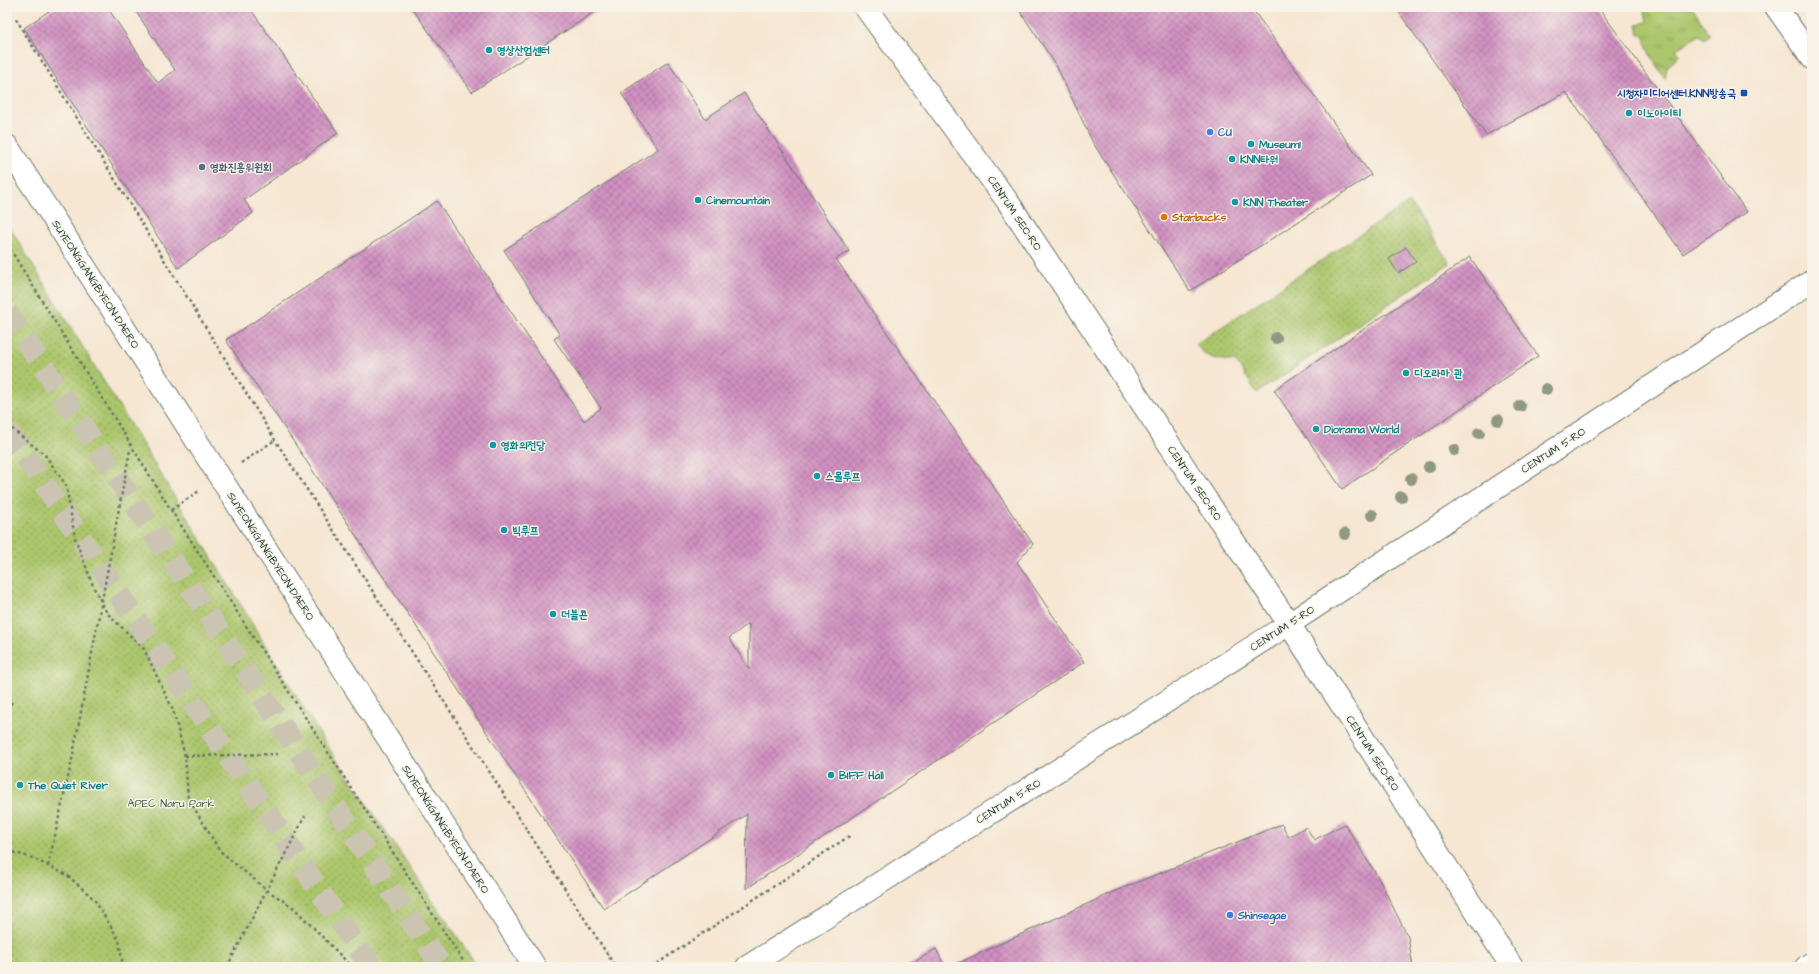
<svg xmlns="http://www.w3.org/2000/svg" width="1819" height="974" viewBox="0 0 1819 974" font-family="'Architects Daughter','Poor Story',sans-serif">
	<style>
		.grass { fill: url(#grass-tufts); stroke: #668250 }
		.park { fill: url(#park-dots); stroke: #668250 }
		.building { fill: url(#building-cross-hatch); fill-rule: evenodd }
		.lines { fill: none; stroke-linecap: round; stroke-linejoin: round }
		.trunk-tunnel { stroke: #cbc4b2; stroke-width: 22; stroke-dasharray: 22 11; stroke-linecap: butt }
		.minor-casing { stroke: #6a786b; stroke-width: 24 }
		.secondary-casing { stroke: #6a786b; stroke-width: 24 }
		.path { stroke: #6a786b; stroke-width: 2.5; stroke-dasharray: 3 3; stroke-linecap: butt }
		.minor { stroke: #fff; stroke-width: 22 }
		.secondary { stroke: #fff; stroke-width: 22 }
		.tree { fill: #8f9881 }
		.culture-dot { fill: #0f9aa8; stroke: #f7f3e8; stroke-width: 1.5 }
		.transit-dot { fill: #1a4fb4; stroke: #f7f3e8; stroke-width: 1.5 }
		.shop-dot { fill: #3f7fe0; stroke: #f7f3e8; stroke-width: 1.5 }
		.service-dot { fill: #5c6f8a; stroke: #f7f3e8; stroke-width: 1.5 }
		.food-dot { fill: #e8710a; stroke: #f7f3e8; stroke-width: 1.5 }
		.labels { text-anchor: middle; stroke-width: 3; stroke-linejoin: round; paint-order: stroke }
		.culture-label { font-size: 11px; font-weight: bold; fill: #0d838f; stroke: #f7f3e8; text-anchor: start }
		.transit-label { font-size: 11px; font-weight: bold; fill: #164399; stroke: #f7f3e8; text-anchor: end }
		.shop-label { font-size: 11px; font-weight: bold; fill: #366cbe; stroke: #f7f3e8; text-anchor: start }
		.service-label { font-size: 11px; font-weight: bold; fill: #4e5e75; stroke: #f7f3e8; text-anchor: start }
		.street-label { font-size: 11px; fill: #1f3d34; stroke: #f7f3e8 }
		.food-label { font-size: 11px; font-weight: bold; fill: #c56008; stroke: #f7f3e8; text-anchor: start }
		.park-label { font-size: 11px; fill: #3b583f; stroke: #f7f3e8 }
	</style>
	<defs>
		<pattern id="grass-tufts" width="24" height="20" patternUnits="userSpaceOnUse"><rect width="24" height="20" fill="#acc66c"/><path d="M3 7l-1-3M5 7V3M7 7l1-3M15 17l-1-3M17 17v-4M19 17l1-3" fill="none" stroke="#8ba25a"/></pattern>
		<pattern id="park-dots" width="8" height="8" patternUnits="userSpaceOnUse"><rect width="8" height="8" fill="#acc66c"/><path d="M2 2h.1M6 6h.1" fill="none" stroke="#8ba25a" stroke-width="1.8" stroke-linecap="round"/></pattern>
		<pattern id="building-cross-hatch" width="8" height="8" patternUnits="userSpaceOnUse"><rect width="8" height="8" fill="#d190c1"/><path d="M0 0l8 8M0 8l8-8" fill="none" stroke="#a9779e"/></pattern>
	</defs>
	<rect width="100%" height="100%" fill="#f7f3e8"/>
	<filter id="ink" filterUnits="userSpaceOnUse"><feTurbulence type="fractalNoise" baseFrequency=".025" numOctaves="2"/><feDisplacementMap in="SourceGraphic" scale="8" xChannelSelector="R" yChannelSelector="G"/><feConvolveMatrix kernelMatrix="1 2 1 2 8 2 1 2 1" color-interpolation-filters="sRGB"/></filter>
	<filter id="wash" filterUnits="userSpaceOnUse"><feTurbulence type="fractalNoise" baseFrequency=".012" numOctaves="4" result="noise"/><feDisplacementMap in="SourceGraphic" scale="16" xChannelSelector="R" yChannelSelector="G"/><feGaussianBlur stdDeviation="0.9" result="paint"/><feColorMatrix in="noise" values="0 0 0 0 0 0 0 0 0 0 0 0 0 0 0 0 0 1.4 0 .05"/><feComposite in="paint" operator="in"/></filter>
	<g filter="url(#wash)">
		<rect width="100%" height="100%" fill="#f6e6d2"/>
		<path class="grass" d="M1644,7H1692L1710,35L1704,39L1700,35L1676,49L1680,55L1667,67L1665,79L1650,55L1643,35H1639L1637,24L1647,22Z"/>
		<path class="park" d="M1409,202L1450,263L1257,393L1236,362C1219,359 1206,360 1196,344Z
			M7,223L324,741L478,967H7Z"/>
		<g id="blocks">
			<path class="building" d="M55,7H107L158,83L175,70L133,7H249L338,133L244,200L253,213L178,268L24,28Z
				M411,7H602L472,92Z
				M1017,7H1251L1371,175L1190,291L1093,143L1056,65Z
				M1395,7H1598L1747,212L1683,254L1566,92L1486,135Z
				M668,62L705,119L744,93L849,251L836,259L1033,544L1017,562L1084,662L746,889L747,814L604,909L226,340L437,201L584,421L601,408L554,339L560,335L504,250L658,149L621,93ZM748,624L749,625V669L729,638Z
				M1406,247L1416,262L1398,273L1389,259Z
				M1470,257L1538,356L1342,489L1274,390Z
				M1282,824L1288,837L1306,827L1314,840L1345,824L1379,879L1408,937L1413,967H950L1113,892Z
				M936,949L945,967H906Z"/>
		</g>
	</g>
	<g filter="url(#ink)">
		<use href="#blocks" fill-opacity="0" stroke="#6a786b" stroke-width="1"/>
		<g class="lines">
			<path class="trunk-tunnel" d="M7,312L442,967
				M7,429L371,967"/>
			<defs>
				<path id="minor" d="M865,7L1008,202L1289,624L1512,967
					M747,967L1289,624L1812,281
					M1806,967L1812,963"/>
				<path id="secondary" d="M1776,7L1812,58
					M7,146L535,967"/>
			</defs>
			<use href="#minor" class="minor-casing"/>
			<use href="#secondary" class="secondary-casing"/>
			<path class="path" d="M16,19L275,440L615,966L621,967
				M7,244L171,510L467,967
				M7,425L45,455L66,485L75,538L94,588L107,613L144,649L173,710L185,756L188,798L220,851L267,890L294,908L352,967
				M241,463L275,440
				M171,510L199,491
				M7,691L12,701L7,714
				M185,756L279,754
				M7,851L30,857L67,875L94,899L119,940L123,967
				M48,866L72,760L130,450
				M227,967L305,816
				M652,967L851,835"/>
			<use href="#minor" class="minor"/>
			<use href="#secondary" class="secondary"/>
		</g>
		<g class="tree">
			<circle cx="1276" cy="338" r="6"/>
			<circle cx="1546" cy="389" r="6"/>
			<circle cx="1520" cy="406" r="6"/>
			<circle cx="1498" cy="420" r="6"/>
			<circle cx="1479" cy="433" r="6"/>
			<circle cx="1454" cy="450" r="6"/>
			<circle cx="1429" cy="467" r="6"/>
			<circle cx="1411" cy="479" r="6"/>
			<circle cx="1401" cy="497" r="6"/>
			<circle cx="1372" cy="515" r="6"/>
			<circle cx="1345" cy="534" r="6"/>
		</g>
	</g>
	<g class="culture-dot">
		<circle cx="489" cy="50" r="4"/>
		<circle cx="1629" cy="113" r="4"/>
		<circle cx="1251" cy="144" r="4"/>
		<circle cx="1232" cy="159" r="4"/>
		<circle cx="698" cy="200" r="4"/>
		<circle cx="1235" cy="202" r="4"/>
		<circle cx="1406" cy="373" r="4"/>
		<circle cx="1316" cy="429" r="4"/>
		<circle cx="493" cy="445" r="4"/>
		<circle cx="817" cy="476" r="4"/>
		<circle cx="504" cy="530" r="4"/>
		<circle cx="553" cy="614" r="4"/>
		<circle cx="831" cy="775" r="4"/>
		<circle cx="20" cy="785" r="4"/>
	</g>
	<rect class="transit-dot" x="1740" y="89" width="8" height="8" rx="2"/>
	<g class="shop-dot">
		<circle cx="1210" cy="132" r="4"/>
		<circle cx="1230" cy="915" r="4"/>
	</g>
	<circle class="service-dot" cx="202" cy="167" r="4"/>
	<circle class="food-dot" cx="1164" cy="217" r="4"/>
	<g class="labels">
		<g class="culture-label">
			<text x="497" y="54">영상산업센터</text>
			<text x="1637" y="117">이노아이티</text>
			<text x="1259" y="148">Museum1</text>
			<text x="1240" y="163">KNN타워</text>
			<text x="706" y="204">Cinemountain</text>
			<text x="1243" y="206">KNN Theater</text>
			<text x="1414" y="377">디오라마 관</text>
			<text x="1324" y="433">Diorama World</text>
			<text x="501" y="449">영화의전당</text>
			<text x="825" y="480">스몰루프</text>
			<text x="512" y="534">빅루프</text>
			<text x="561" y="618">더블콘</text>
			<text x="839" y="779">BIFF Hall</text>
			<text x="28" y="789">The Quiet River</text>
		</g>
		<g class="transit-label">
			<text x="1736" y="97">시청자미디어센터.KNN방송국</text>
		</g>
		<g class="shop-label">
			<text x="1218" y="136">CU</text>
			<text x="1238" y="919">Shinsegae</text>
		</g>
		<g class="service-label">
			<text x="210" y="171">영화진흥위원회</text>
		</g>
		<g class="street-label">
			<text transform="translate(1015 213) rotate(56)" y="4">CENTUM SEO-RO</text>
			<text transform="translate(96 284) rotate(57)" y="4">SUYEONGGANGBYEON-DAERO</text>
			<text transform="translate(1553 450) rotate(-33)" y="4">CENTUM 5-RO</text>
			<text transform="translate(1195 483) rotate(56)" y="4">CENTUM SEO-RO</text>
			<text transform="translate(271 556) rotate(57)" y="4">SUYEONGGANGBYEON-DAERO</text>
			<text transform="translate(1282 628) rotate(-33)" y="4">CENTUM 5-RO</text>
			<text transform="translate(1373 753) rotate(57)" y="4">CENTUM SEO-RO</text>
			<text transform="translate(1008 801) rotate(-32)" y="4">CENTUM 5-RO</text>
			<text transform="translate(446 829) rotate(57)" y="4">SUYEONGGANGBYEON-DAERO</text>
		</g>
		<g class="food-label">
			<text x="1172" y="221">Starbucks</text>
		</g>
		<g class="park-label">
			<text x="171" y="807">APEC Naru Park</text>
		</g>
	</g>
	<rect width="1819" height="974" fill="none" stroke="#f7f3e8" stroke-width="24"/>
</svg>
